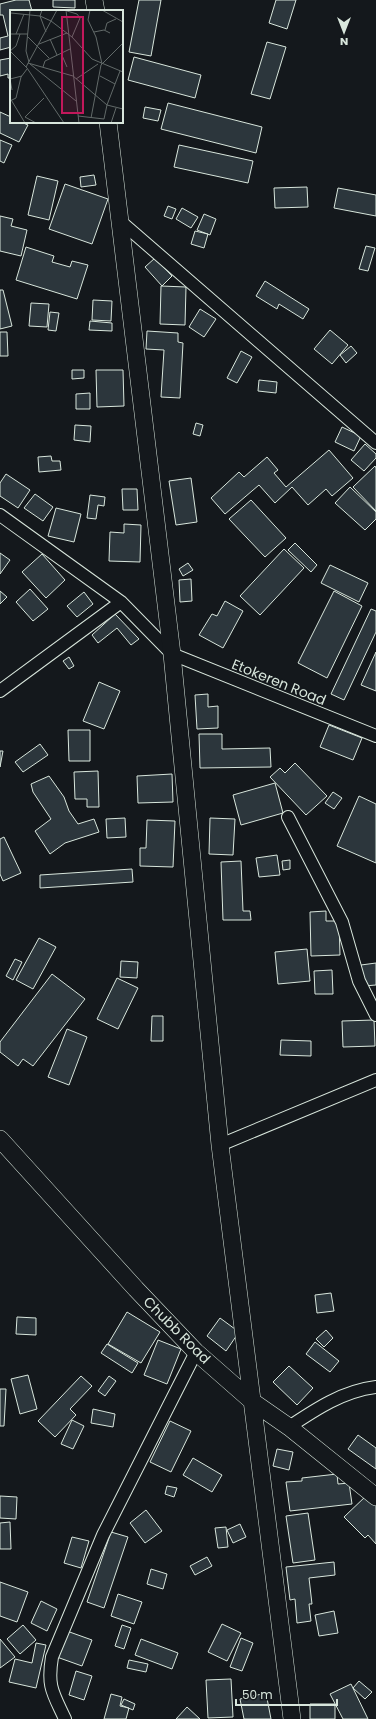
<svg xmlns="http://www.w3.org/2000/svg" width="376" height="1719" viewBox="0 0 376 1719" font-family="Poppins,sans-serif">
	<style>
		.building { fill: #2c363c; stroke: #d8e6dc }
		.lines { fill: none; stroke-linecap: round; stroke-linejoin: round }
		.street-casing { stroke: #d8e6dc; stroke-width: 14 }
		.secondary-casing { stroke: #d8e6dc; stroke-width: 18 }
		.street { stroke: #14181c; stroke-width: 12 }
		.secondary { stroke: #14181c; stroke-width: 17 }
		.labels { text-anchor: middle; stroke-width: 3; stroke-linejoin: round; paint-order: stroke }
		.street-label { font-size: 14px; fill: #d8e6dc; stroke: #14181c }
		.inset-road { fill: none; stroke: #626a69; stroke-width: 1 }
		.view { fill: #c2185b; fill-opacity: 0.15; stroke: #c2185b; stroke-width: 2 }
		.inset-edge { fill: none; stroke: #d8e6dc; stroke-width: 2 }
	</style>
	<rect width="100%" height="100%" fill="#14181c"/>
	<path class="building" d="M16,0H29L32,11H11V47L0,50V38L8,36L3,15H0V4Z
		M53,0H75V8L53,7Z
		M139,0H161L151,56L129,52Z
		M276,0H296L287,29L269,23Z
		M267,42L286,47L270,99L251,94Z
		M134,57L201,75L195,98L128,80Z
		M11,58V78H8V74L0,76V60Z
		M168,103L262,127L256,153L161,129Z
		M145,107L161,110L158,121L143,118Z
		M0,112L11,117V122H21L28,125L19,142L0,133Z
		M0,140L12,145L4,163L0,161Z
		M179,145L253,161L248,183L174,167Z
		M94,175L96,185L81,187L80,177Z
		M37,176L58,181L49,220L28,215Z
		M65,184L108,199L92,244L49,229Z
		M307,187L308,207L275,208L274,188Z
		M338,188L376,195V216L334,208Z
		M168,206L176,209L172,219L164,216Z
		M182,208L198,217L191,228L176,219Z
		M204,214L216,219L210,235L197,230Z
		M0,216L13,219L11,226L27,230L21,256L0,251Z
		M195,231L208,234L204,248L191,244Z
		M366,246L375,248L368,271L359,269Z
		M26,247L54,256L52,262L70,267L72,261L88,265L77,299L16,280Z
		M155,258L172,276L162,286L145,267Z
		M265,281L309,309L303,319L279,304L277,309L256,296Z
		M161,286L186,287L185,325L160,324Z
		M0,290H3L12,326L0,329Z
		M93,300L112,301L111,321L92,320Z
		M31,303L49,304L47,327L29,326Z
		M200,309L216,319L204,337L189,327Z
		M50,312L59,313L56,331L48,330Z
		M90,321L112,323V331L89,330Z
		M330,330L348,345L332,364L314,349Z
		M147,331L178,333V342L183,343L180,398L161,397L164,350L146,349Z
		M0,332H7L8,356H0Z
		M351,346L357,353L346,363L340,355Z
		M241,351L252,357L237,383L227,378Z
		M72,370H84V378L72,379Z
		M96,370H123L124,406L97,407Z
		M259,380L277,382L276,393L258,391Z
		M90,393V409H76V394Z
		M196,423L203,425L200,436L193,434Z
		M75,425L91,426L90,442L74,440Z
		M342,427L361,436L354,451L335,442Z
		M365,444L376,454V458L364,471L351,460Z
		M329,450L353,478L332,496L326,489L308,505L292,487L275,503L259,485L225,514L211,498L239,472L244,477L267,457L278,470L274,473L286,487Z
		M51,456L52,461H60L61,470L39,472L38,457Z
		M375,466L376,468V511L353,487Z
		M6,474L30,490L18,508L0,496V483Z
		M191,478L197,522L176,525L169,481Z
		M350,487L376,512V519L365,530L335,503Z
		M122,489H137L138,510H123Z
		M35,494L53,507L43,521L24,508Z
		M90,495L105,497L104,506L98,505L96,519L87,518Z
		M251,500L286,538L265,557L229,519Z
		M56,508L81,514L74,542L48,536Z
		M124,524L141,525L140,562L109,561L110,532L124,533Z
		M295,543L317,565L311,572L288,550Z
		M284,549L304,568L260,615L240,596Z
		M0,553L10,560L0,574Z
		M42,554L65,580L46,598L22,572Z
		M188,563L193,570L183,576L179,569Z
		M330,565L368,583L359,602L321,583Z
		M191,579L192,601L180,602L179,580Z
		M30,589L48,609L33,621L16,602Z
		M0,591L7,597L0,604Z
		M334,591L362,606L327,678L298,663Z
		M84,592L93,604L77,617L67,606Z
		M225,601L243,611L223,648L199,635L212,614L217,616Z
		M371,609L376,611V632L344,700L331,694Z
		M115,614L139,639L131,645L117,628L98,643L92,635Z
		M376,652V691L361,685Z
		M69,657L74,666L69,669L63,661Z
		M99,682L120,691L104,729L83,721Z
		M208,694V707L218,706V728L197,729L195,695Z
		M329,725L362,738L353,760L320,747Z
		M68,730H90V761H69Z
		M199,734H222V749L270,748L271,767L200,768Z
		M40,744L48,755L23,772L15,762Z
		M0,751H3L0,767Z
		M295,763L327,796L306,815L270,777L280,768L285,773Z
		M98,771L99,807H87V799H75L74,772Z
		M172,774L173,802L138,803L137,776Z
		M49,776L64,797L69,811L78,824L94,819L99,832L65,843L50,854L35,831L51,819L33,792L31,784Z
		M275,783L283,813L241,825L233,795Z
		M333,792L342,798L334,809L325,803Z
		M359,796L376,804V863L337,846Z
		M125,818L126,837L107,838L106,819Z
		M210,818L235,819L233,855L209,854Z
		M147,820L175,821L173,867L140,866V848H146Z
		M4,837L21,873L3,881L0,874V839Z
		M277,855L280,875L259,877L256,858Z
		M290,860V869L283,870L282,861Z
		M241,861L243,911H250L251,920H223L221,862Z
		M132,869L133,882L40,888V875Z
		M326,911V921H339L340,955L311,956L310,912Z
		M39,938L56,947L33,989L16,980Z
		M307,949L310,981L278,984L275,952Z
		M15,959L22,962L13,980L6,976Z
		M121,961L138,962L137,978L120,977Z
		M376,963V985L364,986L361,965Z
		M332,970L333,994H315L314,971Z
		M52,974L85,999L33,1066L23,1059L18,1066L0,1052V1042Z
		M117,978L138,988L118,1029L97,1019Z
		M152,1016H163V1041H151Z
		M374,1020L375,1046L343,1047L342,1021Z
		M67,1029L87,1037L69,1085L48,1077Z
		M281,1040L311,1041V1056L280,1055Z
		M331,1293L334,1311L317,1313L315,1295Z
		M127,1312L160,1332L141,1363L108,1344Z
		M17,1317L36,1318V1335L16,1334Z
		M220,1318L239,1332L226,1351L207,1336Z
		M326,1330L333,1338L324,1347L316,1339Z
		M158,1340L181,1349L167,1384L144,1375Z
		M315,1342L339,1361L330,1372L306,1354Z
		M107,1344L138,1363L132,1373L101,1353Z
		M289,1366L313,1388L297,1405L273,1382Z
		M28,1375L37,1409L20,1414L11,1379Z
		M81,1376L92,1386L70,1409L76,1415L55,1437L38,1421Z
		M109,1376L116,1381L105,1396L98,1391Z
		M0,1389H6L4,1426H0Z
		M93,1409L115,1414L113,1427L91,1423Z
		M72,1420L84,1426L73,1449L61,1444Z
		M170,1421L191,1431L171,1472L150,1462Z
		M358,1435L376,1448V1469L348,1449Z
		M277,1449L293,1452L289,1470L273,1466Z
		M193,1458L222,1475L212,1492L183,1475Z
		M337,1474L338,1484L349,1483L352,1504L290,1511L286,1482L302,1481V1478Z
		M167,1486L177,1488L174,1497L165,1494Z
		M367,1495L376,1504V1544L368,1535L365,1538L344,1517Z
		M0,1496L17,1497L16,1519L0,1518Z
		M146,1510L162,1531L145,1543L130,1523Z
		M308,1513L315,1560L293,1563L286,1516Z
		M10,1522L11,1549H0V1523Z
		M240,1524L246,1537L233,1543L227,1530Z
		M226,1527L228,1547L218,1548L215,1528Z
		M111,1532L128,1537L104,1608L87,1602Z
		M72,1537L89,1541L81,1568L64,1563Z
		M207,1557L212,1566L195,1575L190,1566Z
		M334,1562L335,1575L309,1578L312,1604H309L311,1621L297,1623L295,1599L290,1600L286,1567Z
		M151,1569L167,1574L163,1589L147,1584Z
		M0,1582L28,1592L17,1622L0,1616Z
		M118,1594L142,1602L134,1624L111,1616Z
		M41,1601L57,1609L47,1631L31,1623Z
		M334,1611L338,1633L319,1636L315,1615Z
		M222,1624L241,1633L227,1661L208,1652Z
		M23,1625L36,1640L20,1654L7,1639Z
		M122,1625L131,1628L124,1649L115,1646Z
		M64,1630L92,1640L82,1666L54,1656Z
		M241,1638L253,1643L242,1671L230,1667Z
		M0,1639L15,1657L0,1668Z
		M141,1639L178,1653L172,1669L135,1655Z
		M36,1643L46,1645L36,1688L9,1682L15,1659L32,1663Z
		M129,1660L148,1664L146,1672L127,1668Z
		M76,1671L92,1676L84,1700L69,1695Z
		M231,1679L233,1717L208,1718L206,1680Z
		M359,1681L372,1692L365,1699L353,1688Z
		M351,1684L368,1719H343L330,1694Z
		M266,1693L271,1719H244L240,1699Z
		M111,1694L122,1697L120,1706L129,1708L126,1719H104Z
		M124,1699L135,1704L133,1710L121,1705Z
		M310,1704H335V1719H310Z
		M187,1707L200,1719H176Z"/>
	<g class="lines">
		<defs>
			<path id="street" d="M120,221L376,443
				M0,515L121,602L172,654L376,736
				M0,691L121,602
				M288,817L342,922L359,981L376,1015
				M220,1145L376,1080
				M289,1427C316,1409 343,1391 376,1387
				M65,1719C53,1693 47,1687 52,1657L103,1535L196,1352"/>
			<path id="secondary" d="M94,0L96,11
				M108,122L172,654L220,1145L292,1719
				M0,1139L136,1289L196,1352L253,1402L289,1427L376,1497"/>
		</defs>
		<use href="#street" class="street-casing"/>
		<use href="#secondary" class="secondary-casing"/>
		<use href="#street" class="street"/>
		<use href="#secondary" class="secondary"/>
	</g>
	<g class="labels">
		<g class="street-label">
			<text transform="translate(279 682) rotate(22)" y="5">Etokeren Road</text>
			<text transform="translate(177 1330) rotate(45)" y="5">Chubb Road</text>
		</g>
	</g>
	<g transform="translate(10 10)">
		<rect width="113" height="113" fill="#14181c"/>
		<path class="inset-road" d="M32,0L30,6L36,22M56,0L69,113M80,0L78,10L86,27L92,54M92,0L113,12M57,1L67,4L70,8L62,27M1,3L30,6L41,11L62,27L82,49L113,62M95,20L97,13L106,9M84,22L94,20L100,23M0,24H18M6,24L14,4M18,27L39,48M40,29L47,45M29,34L57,23M0,41L6,36L10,24M0,41L17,58L54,113M51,43L57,57M19,52L16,41L20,0M18,53L63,66L97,95L113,99M20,54L66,91M16,57L47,0M33,57L35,51L60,39M90,66L105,74M66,69L88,54M2,80L0,69L12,66M0,88L15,113M2,90L6,88L11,67L17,59M97,95L110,61M68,106L94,109L97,95M15,107L34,88M15,107L26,113M81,108L91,55L113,33M101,113L106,98"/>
		<path class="view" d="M52,7H73V103H52Z"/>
		<rect width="113" height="113" class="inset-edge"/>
	</g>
	<g transform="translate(344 32) rotate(180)" stroke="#14181c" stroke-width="3" paint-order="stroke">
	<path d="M0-3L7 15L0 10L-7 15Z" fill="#d8e6dc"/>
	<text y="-6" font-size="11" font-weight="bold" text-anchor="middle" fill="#d8e6dc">N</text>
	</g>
	<path d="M236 1699v6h101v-6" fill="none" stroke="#d8e6dc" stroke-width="2"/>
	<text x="242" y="1699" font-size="12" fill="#d8e6dc" stroke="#14181c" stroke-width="3" paint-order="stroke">50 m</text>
</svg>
